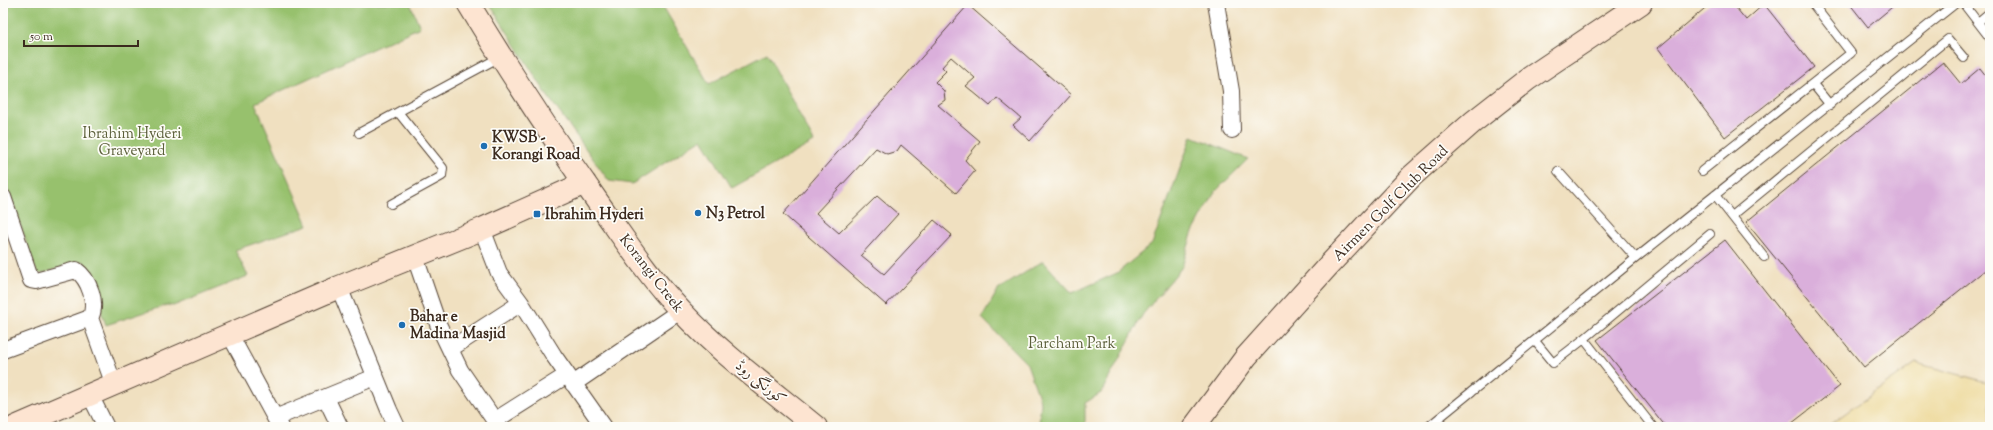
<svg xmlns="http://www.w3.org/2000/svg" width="1993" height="430" viewBox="0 0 1993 430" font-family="'Sorts Mill Goudy',Amiri,serif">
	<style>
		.green { fill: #97c16d; stroke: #697646 }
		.sand { fill: #eeda9e; stroke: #94825e }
		.building { fill: #daafdb }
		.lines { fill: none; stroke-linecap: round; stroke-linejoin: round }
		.lane-casing { stroke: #564536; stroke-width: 10 }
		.street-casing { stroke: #564536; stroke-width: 18 }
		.secondary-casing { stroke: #564536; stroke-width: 24 }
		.lane { stroke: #fff; stroke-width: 8 }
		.street { stroke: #fff; stroke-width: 16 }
		.secondary { stroke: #fde4d1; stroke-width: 22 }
		.poi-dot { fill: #1f6fb2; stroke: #fdfcf7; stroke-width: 1.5 }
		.labels { text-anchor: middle; stroke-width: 3.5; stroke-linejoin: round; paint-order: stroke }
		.park-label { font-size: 15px; fill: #5b5f3a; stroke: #fdfcf7 }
		.poi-label { font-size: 15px; font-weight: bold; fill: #3b2a1e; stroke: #fdfcf7; text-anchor: start }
		.street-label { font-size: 15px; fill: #3b2a1e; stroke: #fdfcf7 }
	</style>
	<rect width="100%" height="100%" fill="#fdfcf7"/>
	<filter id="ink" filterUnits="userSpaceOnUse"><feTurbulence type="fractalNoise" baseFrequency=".025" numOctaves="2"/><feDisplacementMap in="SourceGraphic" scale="8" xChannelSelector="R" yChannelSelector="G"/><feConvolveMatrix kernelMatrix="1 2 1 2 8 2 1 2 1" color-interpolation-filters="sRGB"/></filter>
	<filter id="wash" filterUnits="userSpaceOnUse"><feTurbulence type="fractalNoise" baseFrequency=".012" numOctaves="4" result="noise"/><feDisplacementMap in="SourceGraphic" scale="16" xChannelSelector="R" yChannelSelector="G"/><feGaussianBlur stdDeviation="0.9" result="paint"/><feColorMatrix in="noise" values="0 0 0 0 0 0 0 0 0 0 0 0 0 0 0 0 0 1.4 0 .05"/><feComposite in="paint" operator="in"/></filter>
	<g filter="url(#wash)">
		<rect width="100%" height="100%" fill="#f0e0c0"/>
		<path class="green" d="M3,3H410L420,27L255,103L308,225L235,250L248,276L173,306L167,305L106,325L83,261L41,274L37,273L3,175Z
			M489,3H661L709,84L767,53L814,142L732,188L702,139L632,184L609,181L547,95Z
			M1192,136L1248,159L1215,192L1192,234L1182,267L1143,314L1101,393L1085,403V427H1041L1039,424L1041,403L1027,364L982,318L998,290L1043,261L1072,293L1117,273L1152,244Z"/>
		<path class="sand" d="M1916,363L1990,383V427H1826Z"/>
		<g id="blocks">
			<path class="building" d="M1711,3H1732L1746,20L1764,4L1814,67L1725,137L1658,48Z
				M1849,3H1897L1868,27Z
				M968,5L1071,95L1030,141L1013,125L1021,118L997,98L990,106L966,86L975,78L951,57L942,67L946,71L935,82L944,91L945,100L938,105L980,141L965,160L975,171L956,193L901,145L897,151L887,154L876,148L816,213L839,233L877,196L898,214L861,255L884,274L934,220L952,235L886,305L783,214Z
				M1943,62L1961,84L1980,68L1990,81V266L1864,367L1746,222Z
				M1725,240L1840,386L1787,427H1666L1597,340Z"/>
		</g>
	</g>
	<g filter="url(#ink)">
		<use href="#blocks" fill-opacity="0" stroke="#564536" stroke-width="1"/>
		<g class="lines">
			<defs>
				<path id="lane" d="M1963,3L1990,38
					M1978,22L1990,12
					M1813,84L1830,105
					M359,133L500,57
					M1558,171L1636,258
					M1702,171L1851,53L1812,3
					M1715,195L1764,257
					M391,204L442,176L443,168L398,112
					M1732,216L1948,39L1964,58
					M1584,339L1653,427
					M1535,341L1553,363L1584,339L1710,234
					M1428,427L1636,258L1956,3"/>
				<path id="street" d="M1216,3L1231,91L1232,130
					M3,197L31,280L36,281L76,270C89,279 98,303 90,318L3,350
					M482,229L499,273L521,303L554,356L604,427
					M415,257L438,324L460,370L499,427
					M339,287L389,410L397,427
					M90,318L114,385
					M230,335L280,427
					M450,349L521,303
					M573,384L680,311
					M90,395L106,427
					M326,398L340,427
					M275,418L375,377
					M494,421L567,375"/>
				<path id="secondary" d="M468,3C510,73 555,141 602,208C627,243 651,279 681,311C721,354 770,389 816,427
					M15,427L339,287L482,229L585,183
					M1194,427L1246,357L1328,266L1412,176L1473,122L1528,79L1641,3"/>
			</defs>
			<use href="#lane" class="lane-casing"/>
			<use href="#street" class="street-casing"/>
			<use href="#secondary" class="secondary-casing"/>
			<use href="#lane" class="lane"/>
			<use href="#street" class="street"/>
			<use href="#secondary" class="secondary"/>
		</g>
	</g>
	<g class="poi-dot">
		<circle cx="484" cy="146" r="4"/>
		<circle cx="698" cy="213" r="4"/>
		<rect x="533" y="210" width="8" height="8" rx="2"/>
		<circle cx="402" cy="325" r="4"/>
	</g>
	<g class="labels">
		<g class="park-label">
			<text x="132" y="138">Ibrahim Hyderi<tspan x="132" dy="17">Graveyard</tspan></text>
			<text x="1072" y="348">Parcham Park</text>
		</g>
		<g class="poi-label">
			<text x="492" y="142">KWSB -<tspan x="492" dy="17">Korangi Road</tspan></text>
			<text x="706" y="218">N3 Petrol</text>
			<text x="545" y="219">Ibrahim Hyderi</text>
			<text x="410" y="321">Bahar e<tspan x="410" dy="17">Madina Masjid</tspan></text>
		</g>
		<g class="street-label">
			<text transform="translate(1390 203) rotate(-45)" y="5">Airmen Golf Club Road</text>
			<text transform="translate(652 273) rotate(52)" y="5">Korangi Creek</text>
			<text transform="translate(761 382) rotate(39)" y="5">کورنگی روڈ</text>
		</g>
	</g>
	<rect width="1993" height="430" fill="none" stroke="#fdfcf7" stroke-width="16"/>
	<path d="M24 40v6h114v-6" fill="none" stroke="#3b2a1e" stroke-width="2"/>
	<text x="30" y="40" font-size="12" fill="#3b2a1e" stroke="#fdfcf7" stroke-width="3" paint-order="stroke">50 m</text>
</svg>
